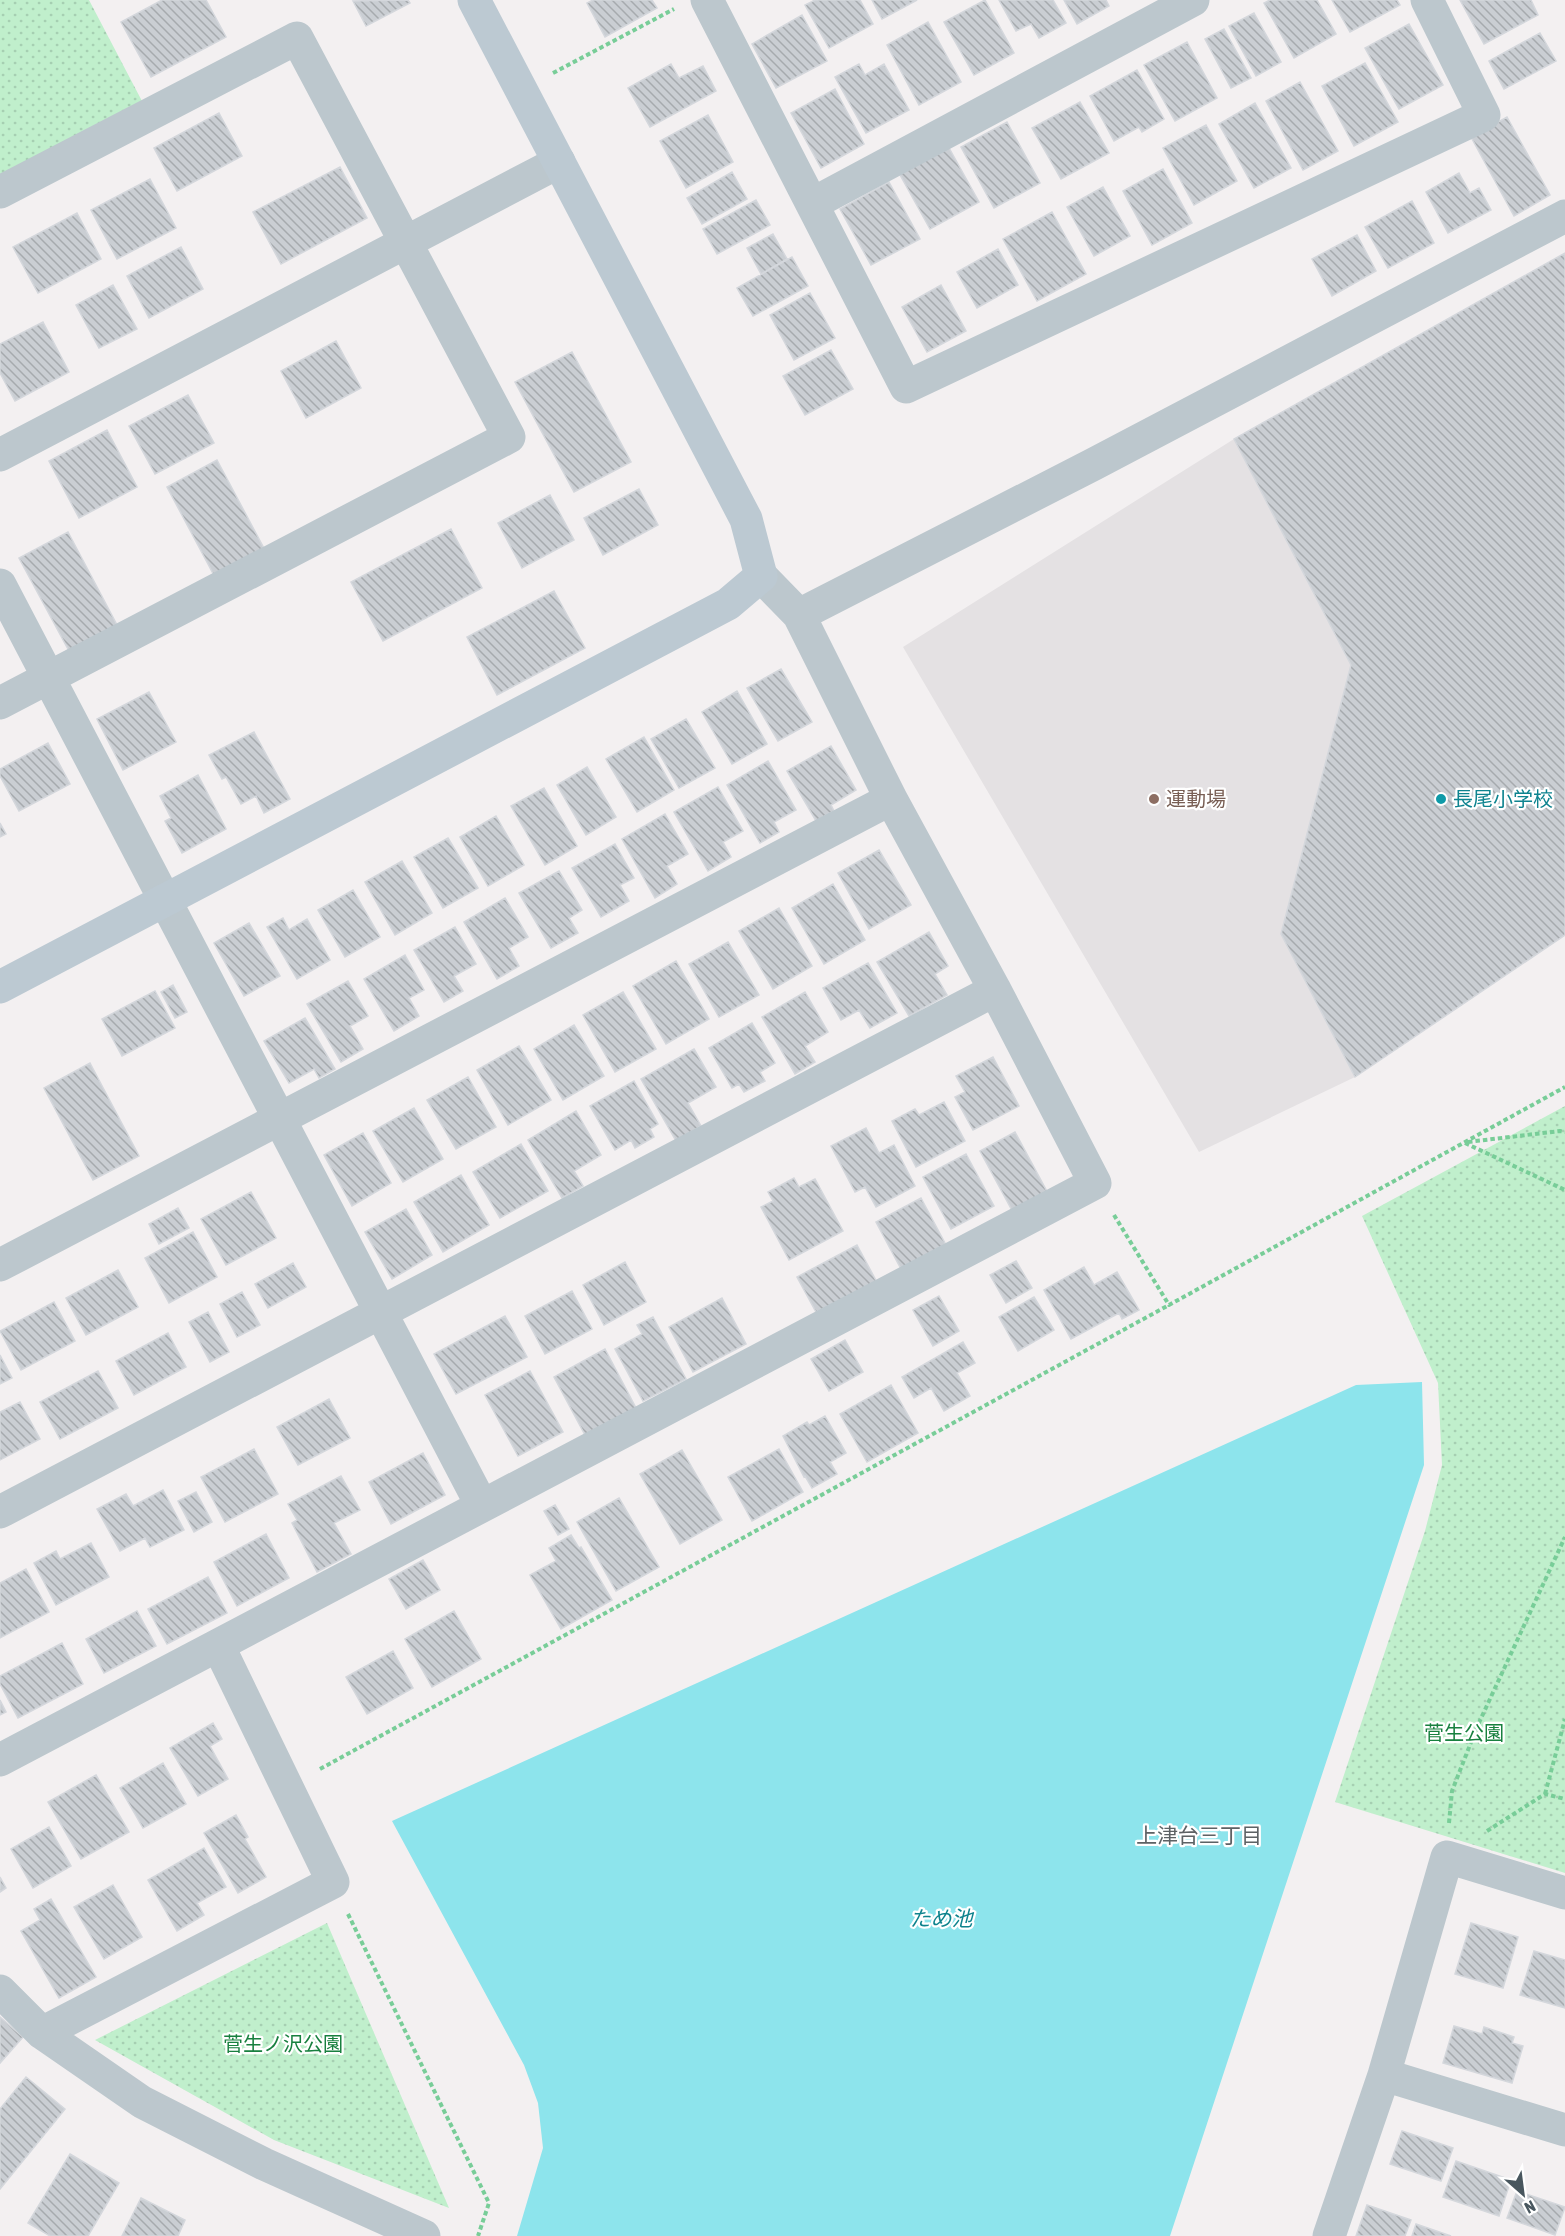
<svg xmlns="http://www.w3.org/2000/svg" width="1565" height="2236" viewBox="0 0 1565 2236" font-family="'Asap Condensed','Noto Sans JP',sans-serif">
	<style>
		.education { fill: #e4e1e3 }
		.park { fill: url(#park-dots) }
		.water { fill: #8de4ec }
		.building { fill: url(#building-back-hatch); stroke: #d4d7dc; stroke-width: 1.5 }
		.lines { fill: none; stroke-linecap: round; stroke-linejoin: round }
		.path { stroke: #78cd98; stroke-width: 4; stroke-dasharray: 4.5 3; stroke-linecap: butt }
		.street { stroke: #bcc7cd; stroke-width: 33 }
		.secondary { stroke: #bcc9d2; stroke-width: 33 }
		.education-dot { fill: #8d6e63; stroke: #fff; stroke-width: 2 }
		.culture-dot { fill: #0f9aa8; stroke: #fff; stroke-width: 2 }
		.labels { text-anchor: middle; stroke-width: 4.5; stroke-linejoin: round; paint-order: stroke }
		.education-label { font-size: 20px; fill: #785e54; stroke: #fff; text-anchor: start }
		.culture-label { font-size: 20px; fill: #0d838f; stroke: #fff; text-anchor: start }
		.park-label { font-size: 20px; fill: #18803f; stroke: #fff }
		.neighbourhood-label { font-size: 21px; fill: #5d6265; stroke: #fff }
		.water-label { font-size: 21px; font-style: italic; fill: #0e838d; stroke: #fff }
	</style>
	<defs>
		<pattern id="park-dots" width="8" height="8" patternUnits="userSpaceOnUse" patternTransform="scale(1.5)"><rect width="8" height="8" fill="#c0efcc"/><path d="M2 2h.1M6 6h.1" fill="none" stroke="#a6cfb2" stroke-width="1.8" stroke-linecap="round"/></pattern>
		<pattern id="building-back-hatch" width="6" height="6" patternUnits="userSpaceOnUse" patternTransform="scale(1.5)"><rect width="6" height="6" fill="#caced3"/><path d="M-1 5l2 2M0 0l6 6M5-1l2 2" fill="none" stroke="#a6aaae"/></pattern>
	</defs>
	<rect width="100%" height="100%" fill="#f3f0f1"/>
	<path class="education" d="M1234,439L1351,665L1281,934L1355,1077L1199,1152L903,647Z"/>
	<path class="park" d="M0,0H89L143,103L0,175Z
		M1565,1106V1873L1335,1802L1425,1531L1442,1465L1438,1383L1362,1216Z
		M327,1923L449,2208L274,2140L95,2040Z"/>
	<path class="water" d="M1422,1382L1424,1465L1170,2236H517L543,2148L538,2103L524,2065L392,1821L1356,1385Z"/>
	<path class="building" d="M162,0H206L226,37L151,77L121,22Z
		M408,0L410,3L366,26L353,1Z
		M593,0H652L657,8L605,37L587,3Z
		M815,0H860L873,24L829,48L805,5Z
		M872,0H917L882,19Z
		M985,0L1014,53L974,75L944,22Z
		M999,0H1053L1066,23L1039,38L1031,24L1016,31Z
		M1064,0H1106L1109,6L1077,24Z
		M1270,0H1317L1336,34L1294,58L1264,3Z
		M1332,0H1397L1400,5L1350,32Z
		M1460,0H1531L1538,15L1484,44Z
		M1254,13L1281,62L1256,76L1229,26Z
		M802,15L827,61L776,88L752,44Z
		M928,22L961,82L919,105L887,45Z
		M1409,24L1443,85L1399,109L1365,48Z
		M1224,29L1251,78L1231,88L1205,39Z
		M1540,33L1556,61L1504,89L1489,61Z
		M1187,42L1217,98L1175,121L1144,65Z
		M1365,63L1398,122L1354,146L1322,86Z
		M671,64L679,78L703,66L716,91L650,127L628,88Z
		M859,64L865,75L884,64L909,110L866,133L835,77Z
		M1137,70L1164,119L1142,132L1139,127L1114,141L1090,96Z
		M1300,82L1338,151L1303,170L1266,101Z
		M835,89L864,144L821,168L791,113Z
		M1080,102L1109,153L1061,179L1032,128Z
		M1255,103L1291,168L1254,188L1219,124Z
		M219,113L242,156L177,191L154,148Z
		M708,115L733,162L686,188L660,141Z
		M1507,117L1550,195L1514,216L1471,137Z
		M1007,122L1040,183L994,208L961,147Z
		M1206,125L1237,181L1194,205L1163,148Z
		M948,146L979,202L930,229L899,173Z
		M340,167L367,218L281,264L253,212Z
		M1163,169L1192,223L1152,245L1123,191Z
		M732,172L747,199L702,224L687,198Z
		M1459,173L1470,193L1479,188L1491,210L1448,233L1426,192Z
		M150,179L176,228L117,259L91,210Z
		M889,182L920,239L871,265L840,209Z
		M1103,187L1130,236L1094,256L1067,207Z
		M756,200L770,225L717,254L703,229Z
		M1412,201L1434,243L1388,268L1365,227Z
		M1052,212L1086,274L1037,301L1003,239Z
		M77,213L101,259L38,293L13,247Z
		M773,234L787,259L761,274L747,248Z
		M1357,235L1376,271L1332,296L1312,259Z
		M181,247L203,289L149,318L127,276Z
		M998,249L1018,285L977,308L957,272Z
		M1565,253V935L1355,1077L1281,934L1351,665L1234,439Z
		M792,257L808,286L753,316L737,288Z
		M113,285L137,329L99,348L76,305Z
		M941,285L966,331L927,352L902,307Z
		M810,293L835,338L794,360L770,315Z
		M43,322L69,372L15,401L0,373V344Z
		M336,341L361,388L306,418L281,371Z
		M831,350L853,389L805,415L783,376Z
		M572,352L631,462L574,492L515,382Z
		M188,395L214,443L155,474L129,426Z
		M107,430L137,487L79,518L49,461Z
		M217,460L267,554L217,581L167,487Z
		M639,489L658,525L603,555L584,518Z
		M550,495L574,540L522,568L498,523Z
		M451,529L482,588L383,641L351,582Z
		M68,532L117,625L69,651L19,558Z
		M554,591L585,648L497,695L467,637Z
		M781,669L812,722L778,741L747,688Z
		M737,691L767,744L732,764L702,712Z
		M149,692L176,742L123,770L97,719Z
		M686,719L715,768L679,788L651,739Z
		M254,732L290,799L264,813L256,796L241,804L226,777L222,779L209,755Z
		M644,737L674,790L637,812L606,759Z
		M48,743L70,784L19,811L0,776V769Z
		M831,746L856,790L831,805L834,811L816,821L787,771Z
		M768,761L796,810L774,822L779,832L760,843L727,785Z
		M587,767L616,817L586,835L557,785Z
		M198,775L226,829L182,853L165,821L171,818L160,796Z
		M718,787L743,831L723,842L731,857L708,871L674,812Z
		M544,788L577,846L545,865L511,806Z
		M665,814L688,854L667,866L677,884L655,898L622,839Z
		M496,816L524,865L488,886L460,837Z
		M0,823L6,834L0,837Z
		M448,838L478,888L443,908L414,857Z
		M615,844L634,878L620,885L629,901L601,917L572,868Z
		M879,850L911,905L869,929L838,873Z
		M402,861L432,913L395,935L365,882Z
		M559,871L582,910L569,918L578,933L551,948L519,893Z
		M833,884L865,940L824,964L792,908Z
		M353,890L380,937L345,957L318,910Z
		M505,898L528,937L509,948L519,966L497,979L464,922Z
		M779,908L812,966L773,989L739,931Z
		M283,918L289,930L307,919L330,960L297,979L267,927Z
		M249,923L280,976L244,996L214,943Z
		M455,927L476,964L454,976L463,991L444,1002L414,950Z
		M929,932L948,966L935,974L947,995L909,1016L877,962Z
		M728,942L759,995L719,1017L689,964Z
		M405,955L424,990L409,998L419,1016L394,1031L364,979Z
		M676,961L709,1019L666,1044L633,986Z
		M868,963L897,1013L870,1028L859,1010L841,1020L823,988Z
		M348,981L368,1016L350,1026L363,1049L341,1062L307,1004Z
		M173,985L187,1012L175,1018L161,992Z
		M155,991L175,1028L122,1056L102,1019Z
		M623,992L656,1049L615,1072L583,1015Z
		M805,992L828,1032L805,1046L815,1062L795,1074L762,1017Z
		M305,1018L335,1069L319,1078L314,1069L289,1083L264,1041Z
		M752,1023L775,1063L760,1072L765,1081L744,1092L739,1084L732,1088L709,1048Z
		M574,1025L604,1076L563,1100L534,1049Z
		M519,1046L551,1100L508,1125L477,1070Z
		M694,1049L716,1087L688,1103L701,1126L676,1141L641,1079Z
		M993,1057L1019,1106L973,1130L955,1097L965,1092L956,1076Z
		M90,1063L139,1156L93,1180L44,1088Z
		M468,1077L496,1127L456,1149L427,1100Z
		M634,1081L658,1124L650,1129L654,1137L635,1148L631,1140L615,1150L590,1106Z
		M944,1102L965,1141L916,1167L892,1121L915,1109L919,1115Z
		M414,1108L443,1159L403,1182L373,1131Z
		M576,1111L601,1155L574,1171L583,1186L562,1198L528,1140Z
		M866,1128L879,1153L894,1145L915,1186L876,1207L865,1187L855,1192L831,1146Z
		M1015,1132L1050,1197L1015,1216L980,1151Z
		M363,1133L391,1183L352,1206L324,1155Z
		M521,1144L548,1191L500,1218L473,1172Z
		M966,1154L994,1206L951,1229L923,1177Z
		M461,1175L489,1225L443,1252L414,1202Z
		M794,1178L799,1187L815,1179L843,1231L789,1260L761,1207L773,1201L768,1192Z
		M251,1192L276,1238L226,1265L201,1219Z
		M921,1198L946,1245L901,1269L876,1222Z
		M178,1208L189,1228L159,1244L149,1224Z
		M406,1209L432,1255L392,1279L365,1232Z
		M193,1232L217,1277L169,1303L145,1258Z
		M857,1245L879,1286L816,1312L797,1277Z
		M1016,1261L1032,1288L1006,1303L990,1275Z
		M625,1262L646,1302L604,1325L583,1285Z
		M293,1263L306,1287L268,1308L255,1284Z
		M1084,1267L1094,1285L1117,1272L1139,1310L1122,1319L1119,1313L1071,1339L1044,1290Z
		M118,1270L138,1307L86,1335L66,1298Z
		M572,1291L592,1329L545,1354L525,1316Z
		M242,1292L260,1325L237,1337L220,1304Z
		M939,1296L959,1331L933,1346L913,1310Z
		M1034,1297L1054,1330L1018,1351L999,1317Z
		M722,1298L746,1344L693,1372L669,1327Z
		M54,1302L75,1341L21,1370L0,1331Z
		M208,1312L229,1352L210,1362L189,1322Z
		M505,1316L527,1357L456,1394L434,1354Z
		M653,1317L686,1379L643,1401L615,1349L642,1334L637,1325Z
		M168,1333L186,1367L134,1395L116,1361Z
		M845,1340L863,1372L829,1391L811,1359Z
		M963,1342L975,1363L957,1373L970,1396L944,1411L931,1388L914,1398L902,1377Z
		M605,1349L636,1408L585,1435L554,1377Z
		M0,1355L12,1378L0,1384Z
		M98,1371L118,1408L60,1439L40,1402Z
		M530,1371L563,1432L518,1456L485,1395Z
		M891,1385L918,1433L867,1462L840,1414Z
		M329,1399L350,1438L298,1465L277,1427Z
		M20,1402L40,1439L0,1460V1412Z
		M825,1416L846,1453L830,1462L837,1474L812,1488L805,1476L804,1477L783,1436L807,1422L809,1425Z
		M254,1449L278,1494L225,1522L201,1477Z
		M779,1449L803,1492L752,1521L728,1477Z
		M682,1450L722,1520L680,1544L640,1474Z
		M423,1453L445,1495L391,1524L369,1482Z
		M341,1476L360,1510L334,1523L351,1554L317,1572L292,1523L297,1520L288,1504Z
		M163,1490L184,1530L150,1547L145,1538L120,1551L97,1509L126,1494L133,1506Z
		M196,1492L212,1522L194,1532L178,1501Z
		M619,1498L659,1567L616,1591L577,1522Z
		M555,1505L569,1529L558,1535L544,1511Z
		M266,1534L289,1578L237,1606L214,1562Z
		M571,1535L579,1548L581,1547L612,1600L561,1629L530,1575L556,1561L549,1548Z
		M91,1543L109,1577L56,1605L34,1563L56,1551L60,1559Z
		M423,1560L440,1590L406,1609L389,1579Z
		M26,1569L49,1612L0,1638V1583Z
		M208,1577L227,1613L167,1644L148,1609Z
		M137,1611L156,1646L104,1673L86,1639Z
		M454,1611L481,1659L432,1687L405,1639Z
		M62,1643L83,1684L18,1718L0,1684V1676Z
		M393,1651L413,1688L367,1714L346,1677Z
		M0,1700L6,1712L0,1715Z
		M213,1723L222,1739L210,1746L228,1779L198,1796L170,1748Z
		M163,1763L186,1804L143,1828L120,1788Z
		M96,1775L129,1832L81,1859L48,1802Z
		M236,1815L248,1837L245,1839L266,1877L238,1893L204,1833Z
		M49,1827L71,1866L33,1888L11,1849Z
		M204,1848L226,1887L197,1903L204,1915L177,1931L148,1880Z
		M0,1877L6,1888L0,1892Z
		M113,1885L142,1937L104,1959L74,1907Z
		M51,1899L96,1977L59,1998L21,1931L40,1920L34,1909Z
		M1471,1923L1518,1937L1503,1988L1455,1974Z
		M1534,1951L1565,1960V2008L1520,1995Z
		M0,2017L23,2037L0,2063Z
		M1454,2026L1482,2034L1484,2027L1514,2037L1512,2043L1523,2046L1512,2083L1443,2063Z
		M26,2077L65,2109L0,2189V2109Z
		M1402,2131L1453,2148L1441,2181L1390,2164Z
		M70,2154L119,2183L88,2236H50L28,2223Z
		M1456,2161L1511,2180L1499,2216L1443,2197Z
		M1517,2191L1565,2207L1555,2235L1507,2218Z
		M141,2198L185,2220L178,2236H122Z
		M1367,2205L1411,2220L1405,2236H1356Z
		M1416,2224L1451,2236H1412Z"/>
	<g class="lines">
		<path class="path" d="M553,73L674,9
			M1468,1142L1560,1131L1565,1132
			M1465,1143L1565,1190
			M1114,1215L1169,1305L1565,1087
			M320,1769L1169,1305
			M1545,1794L1565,1719
			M1449,1823L1452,1791L1477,1727L1565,1537
			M1487,1831L1545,1794L1565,1799
			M348,1914L489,2203L478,2236"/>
		<path class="street" d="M707,0L906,387L1484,115L1427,0
			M0,192L297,38L509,437L0,703
			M812,204L1193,0
			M0,455L559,162
			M0,585L482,1506
			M799,615L1094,464L1565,216
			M0,1265L891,799
			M0,1512L995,990
			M0,1760L1095,1183L995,990L891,799L799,615L761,576
			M0,1991L42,2033L142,2102L264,2164L424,2236
			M42,2033L333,1882L218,1645
			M1384,2075L1565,2130
			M1329,2236L1384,2075L1447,1857L1565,1893"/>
		<path class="secondary" d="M0,987L728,604L761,576L746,519L474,0"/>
	</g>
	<circle class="education-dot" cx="1154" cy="799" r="6"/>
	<circle class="culture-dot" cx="1441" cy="799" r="6"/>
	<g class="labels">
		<g class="education-label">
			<text x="1166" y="806">運動場</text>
		</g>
		<g class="culture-label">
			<text x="1453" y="806">長尾小学校</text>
		</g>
		<g class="park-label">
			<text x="1464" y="1740">菅生公園</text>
			<text x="283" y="2051">菅生ノ沢公園</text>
		</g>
		<g class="neighbourhood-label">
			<text x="1199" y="1843">上津台三丁目</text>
		</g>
		<g class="water-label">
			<text x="941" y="1926">ため池</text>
		</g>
	</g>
	<g transform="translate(1523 2194) rotate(152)" stroke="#ffffff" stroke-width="4.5" paint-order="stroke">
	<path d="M0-4.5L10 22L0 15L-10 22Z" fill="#48565e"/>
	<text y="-9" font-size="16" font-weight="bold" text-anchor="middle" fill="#48565e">N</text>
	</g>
</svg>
